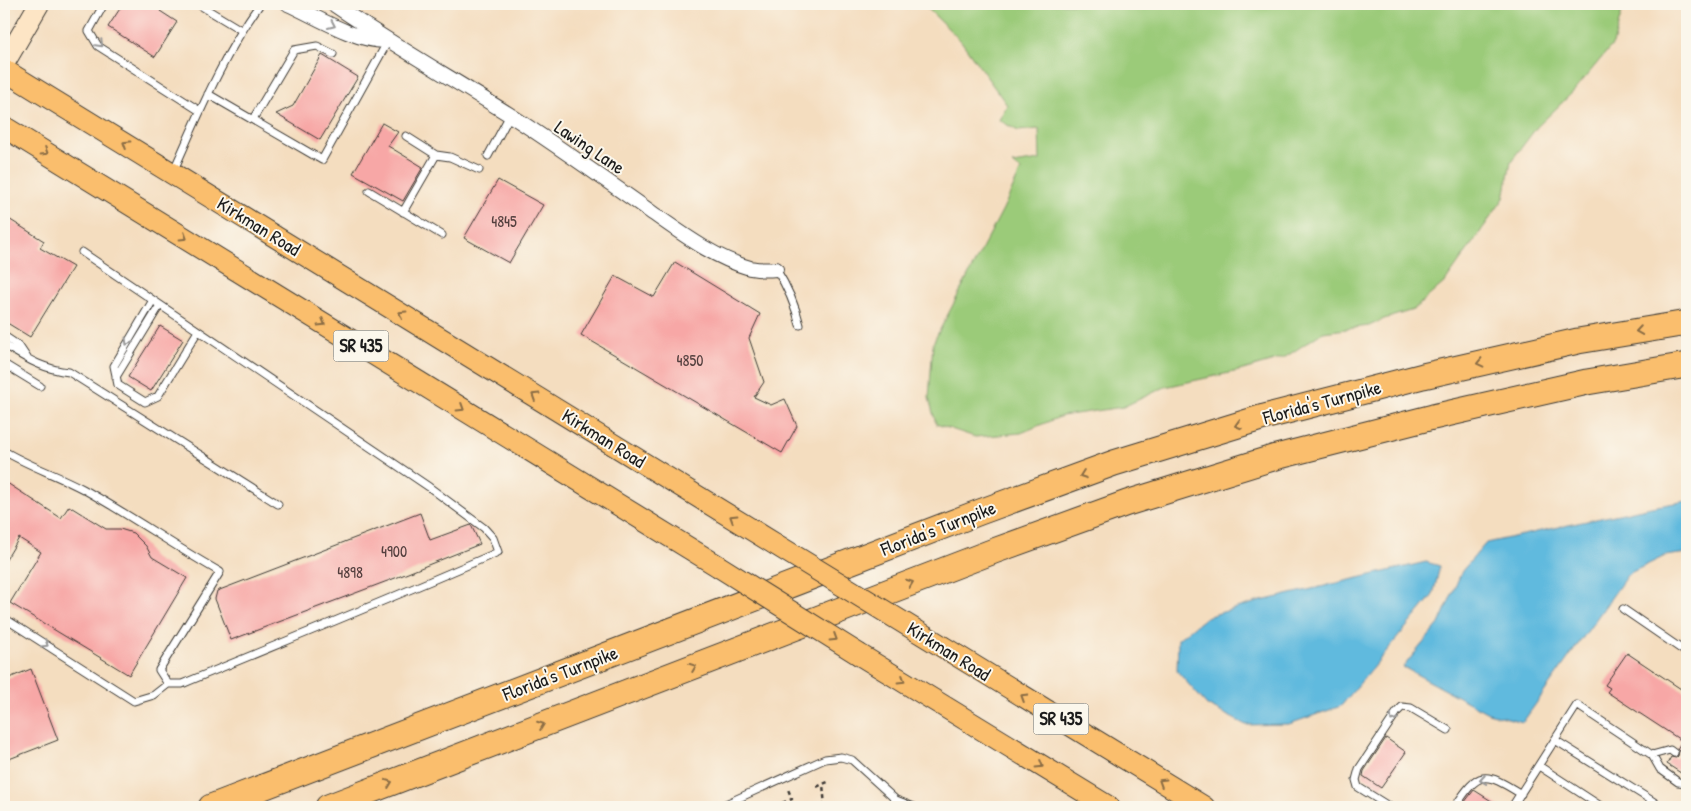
<svg xmlns="http://www.w3.org/2000/svg" width="1691" height="811" viewBox="0 0 1691 811" font-family="'Patrick Hand',sans-serif">
	<style>
		.green { fill: #9bcb79; stroke: #5c744a }
		.water { fill: #61bade; stroke: #3e6b7d }
		.building { fill: #f7a7a6 }
		.lines { fill: none; stroke-linecap: round; stroke-linejoin: round }
		.service-casing { stroke: #3c3934; stroke-width: 9 }
		.minor-casing { stroke: #3c3934; stroke-width: 16 }
		.secondary-casing { stroke: #3c3934; stroke-width: 22 }
		.primary-casing { stroke: #3c3934; stroke-width: 23 }
		.motorway-casing { stroke: #3c3934; stroke-width: 27 }
		.path { stroke: #3c3934; stroke-width: 2.5; stroke-dasharray: 4 4; stroke-linecap: butt }
		.service { stroke: #fff; stroke-width: 7 }
		.minor { stroke: #fff; stroke-width: 14 }
		.secondary { stroke: #fde5c5; stroke-width: 20 }
		.primary { stroke: #fabe6d; stroke-width: 21 }
		.motorway { stroke: #fabe6d; stroke-width: 25 }
		.primary-bridge-casing { stroke: #3c3934; stroke-width: 23; stroke-linecap: butt }
		.primary-bridge { stroke: #fabe6d; stroke-width: 21 }
		.oneway { stroke: #999 }
		.oneway2 { stroke: #8b6d44 }
		.labels { text-anchor: middle; stroke-width: 4; stroke-linejoin: round; paint-order: stroke }
		.number-label { font-size: 16px; fill: #533f3e }
		.shield { fill: #fbf7ec; stroke: #5f5e5a; stroke-width: 1 }
		.shield-label { font-size: 18px; font-weight: bold; fill: #1c1c1c }
		.street-label { font-size: 19px; fill: #1c1c1c; stroke: #fbf7ec }
	</style>
	<rect width="100%" height="100%" fill="#fbf7ec"/>
	<filter id="ink" filterUnits="userSpaceOnUse"><feTurbulence type="fractalNoise" baseFrequency=".02" numOctaves="2"/><feDisplacementMap in="SourceGraphic" scale="10" xChannelSelector="R" yChannelSelector="G"/><feConvolveMatrix kernelMatrix="1 2 1 2 8 2 1 2 1" color-interpolation-filters="sRGB"/></filter>
	<filter id="wash" filterUnits="userSpaceOnUse"><feTurbulence type="fractalNoise" baseFrequency=".0096" numOctaves="4" result="noise"/><feDisplacementMap in="SourceGraphic" scale="20" xChannelSelector="R" yChannelSelector="G"/><feGaussianBlur stdDeviation="1.12" result="paint"/><feColorMatrix in="noise" values="0 0 0 0 0 0 0 0 0 0 0 0 0 0 0 0 0 1.4 0 .05"/><feComposite in="paint" operator="in"/></filter>
	<g filter="url(#wash)">
		<rect width="100%" height="100%" fill="#f4ddbf"/>
		<path class="green" d="M923,4H1624L1613,44L1574,91L1537,127L1511,161L1504,198L1446,281L1413,310L1384,319L1369,326L1323,332L1284,358L1243,370L1165,387L1123,407L1062,416L1021,433L975,437L936,424L929,398L933,343L1003,209L1021,170L1012,164L1040,160L1039,129L1018,131L999,120L1007,105L961,41Z"/>
		<path class="water" d="M1687,501V553L1665,556L1628,574L1523,722L1488,713L1403,667L1439,624L1462,571L1486,543L1651,507Z
			M1426,562L1440,566L1433,595L1341,706L1289,724L1246,725L1207,705L1177,671L1178,639L1206,617L1257,602Z"/>
		<g id="blocks">
			<path class="building" d="M123,4H165L160,11L177,22L155,57L108,27Z
				M322,55L358,77L320,140L276,114L293,106Z
				M382,123L398,132L388,146L423,167L403,201L353,173Z
				M498,180L543,205L509,263L464,238Z
				M4,216L44,241L40,248L73,267L30,337L4,321Z
				M675,262L760,314L749,338L764,382L754,397L771,405L785,399L797,426L782,453L581,335L615,276L654,297Z
				M160,326L183,340L151,391L128,377Z
				M4,481L61,518L69,506L106,529H120L133,533L146,546L152,557L187,578L129,675L10,603L41,552L19,538L4,563Z
				M420,513L430,540L471,525L480,544L398,577L231,640L215,599L217,591Z
				M1627,653L1687,693V777L1667,764L1671,757L1676,758L1678,756L1679,751L1677,749L1682,741L1607,692L1610,688L1605,685Z
				M31,669L58,740L4,761V680Z
				M1386,738L1406,752L1381,788L1363,776L1364,771Z
				M1474,790L1501,807H1461Z"/>
		</g>
	</g>
	<g filter="url(#ink)">
		<use href="#blocks" fill-opacity="0" stroke="#3c3934" stroke-width="1"/>
		<g class="lines">
			<defs>
				<path id="service" d="M104,4L89,31L98,46L200,111
					M198,4L241,30
					M208,94L322,160L388,41
					M253,119L294,50L317,46L333,54
					M406,136L436,155
					M488,156L510,115
					M173,172C199,114 223,55 260,4
					M369,191L442,235
					M403,212L436,155L450,157L479,170
					M776,269C788,288 795,304 800,325
					M153,300L114,366L118,385L145,402L158,396L198,331
					M4,336L19,346L27,358
					M4,345C26,358 42,369 69,372L278,504
					M4,364L40,386
					M116,377L160,305
					M4,451C29,466 57,475 83,489C130,515 174,546 220,572L159,670L168,684H182C288,640 393,598 498,552L493,538L484,528L429,487L82,252
					M1623,609L1687,653
					M4,618L134,701L154,695L168,684
					M1555,740L1662,807
					M1652,755L1670,750L1674,753
					M1539,766L1602,807
					M719,807L825,759L841,757L852,760L896,800L914,807
					M1390,807L1358,787L1356,780L1359,769L1397,712L1402,707L1411,708L1448,730
					M1455,807C1479,770 1484,771 1521,794
					M1512,807L1577,705L1652,755L1660,769L1678,782L1687,783"/>
				<path id="minor" d="M288,4C317,17 353,40 385,41
					M333,4C390,43 451,78 510,115C558,146 604,179 651,212C681,233 714,258 750,268C759,270 767,270 776,269"/>
				<path id="secondary" d="M4,64L39,4"/>
				<path id="primary" d="M4,70L775,544
					M4,127L718,566
					M917,631L1204,807
					M860,655L1109,807"/>
				<path id="motorway" d="M211,807L980,512L1114,463L1264,417L1423,376L1578,341L1687,323
					M328,807L994,551L1127,503L1276,457L1433,417L1587,382L1687,365"/>
			</defs>
			<use href="#service" class="service-casing"/>
			<use href="#minor" class="minor-casing"/>
			<use href="#secondary" class="secondary-casing"/>
			<use href="#primary" class="primary-casing"/>
			<use href="#motorway" class="motorway-casing"/>
			<path class="path" d="M817,787L823,784
				M778,807L777,805L792,799L787,787
				M825,807L823,784L830,781"/>
			<use href="#service" class="service"/>
			<use href="#minor" class="minor"/>
			<use href="#secondary" class="secondary"/>
			<use href="#primary" class="primary"/>
			<use href="#motorway" class="motorway"/>
			<defs>
				<path id="primary-bridge" d="M775,544L917,631
					M718,566L860,655"/>
			</defs>
			<use href="#primary-bridge" class="primary-bridge-casing"/>
			<use href="#primary-bridge" class="primary-bridge"/>
		</g>
		<defs><path id="oneway-chevron" d="M-2-3.5L2.5 0L-2 3.5" fill="none" stroke-width="1.6" stroke-linecap="round" stroke-linejoin="round" transform="scale(1.25)"/></defs>
		<g class="oneway">
			<use href="#oneway-chevron" transform="translate(332 25) rotate(25)"/>
			<use href="#oneway-chevron" transform="translate(100 44) rotate(45)"/>
			<use href="#oneway-chevron" transform="translate(128 342) rotate(121)"/>
			<use href="#oneway-chevron" transform="translate(45 644) rotate(32)"/>
			<use href="#oneway-chevron" transform="translate(1393 718) rotate(125)"/>
			<use href="#oneway-chevron" transform="translate(1483 780) rotate(171)"/>
		</g>
		<g class="oneway2">
			<use href="#oneway-chevron" transform="translate(126 144) rotate(-148)"/>
			<use href="#oneway-chevron" transform="translate(45 152) rotate(32)"/>
			<use href="#oneway-chevron" transform="translate(184 237) rotate(32)"/>
			<use href="#oneway-chevron" transform="translate(402 314) rotate(-148)"/>
			<use href="#oneway-chevron" transform="translate(322 323) rotate(32)"/>
			<use href="#oneway-chevron" transform="translate(1639 331) rotate(171)"/>
			<use href="#oneway-chevron" transform="translate(1480 363) rotate(167)"/>
			<use href="#oneway-chevron" transform="translate(535 396) rotate(-148)"/>
			<use href="#oneway-chevron" transform="translate(461 408) rotate(32)"/>
			<use href="#oneway-chevron" transform="translate(1238 425) rotate(163)"/>
			<use href="#oneway-chevron" transform="translate(1083 475) rotate(160)"/>
			<use href="#oneway-chevron" transform="translate(733 518) rotate(-148)"/>
			<use href="#oneway-chevron" transform="translate(910 583) rotate(-21)"/>
			<use href="#oneway-chevron" transform="translate(834 638) rotate(32)"/>
			<use href="#oneway-chevron" transform="translate(693 667) rotate(-21)"/>
			<use href="#oneway-chevron" transform="translate(902 680) rotate(32)"/>
			<use href="#oneway-chevron" transform="translate(1024 697) rotate(-148)"/>
			<use href="#oneway-chevron" transform="translate(541 725) rotate(-21)"/>
			<use href="#oneway-chevron" transform="translate(1040 765) rotate(32)"/>
			<use href="#oneway-chevron" transform="translate(1162 782) rotate(-148)"/>
			<use href="#oneway-chevron" transform="translate(389 783) rotate(-21)"/>
		</g>
	</g>
	<g class="labels">
		<g class="number-label">
			<text x="504" y="227">4845</text>
			<text x="690" y="366">4850</text>
			<text x="394" y="557">4900</text>
			<text x="350" y="578">4898</text>
		</g>
		<g class="shield">
			<rect x="333.5" y="330.5" width="55" height="31" rx="4"/>
			<rect x="1033.5" y="703.5" width="55" height="31" rx="4"/>
		</g>
		<g class="shield-label">
			<text x="361" y="352">SR 435</text>
			<text x="1061" y="725">SR 435</text>
		</g>
		<g class="street-label">
			<text transform="translate(590 147) rotate(34)" y="7">Lawing Lane</text>
			<text transform="translate(259 226) rotate(32)" y="7">Kirkman Road</text>
			<text transform="translate(1322 402) rotate(-15)" y="7">Florida's Turnpike</text>
			<text transform="translate(604 438) rotate(32)" y="7">Kirkman Road</text>
			<text transform="translate(938 528) rotate(-21)" y="7">Florida's Turnpike</text>
			<text transform="translate(949 651) rotate(32)" y="7">Kirkman Road</text>
			<text transform="translate(560 673) rotate(-21)" y="7">Florida's Turnpike</text>
		</g>
	</g>
	<rect width="1691" height="811" fill="none" stroke="#fbf7ec" stroke-width="20"/>
</svg>
